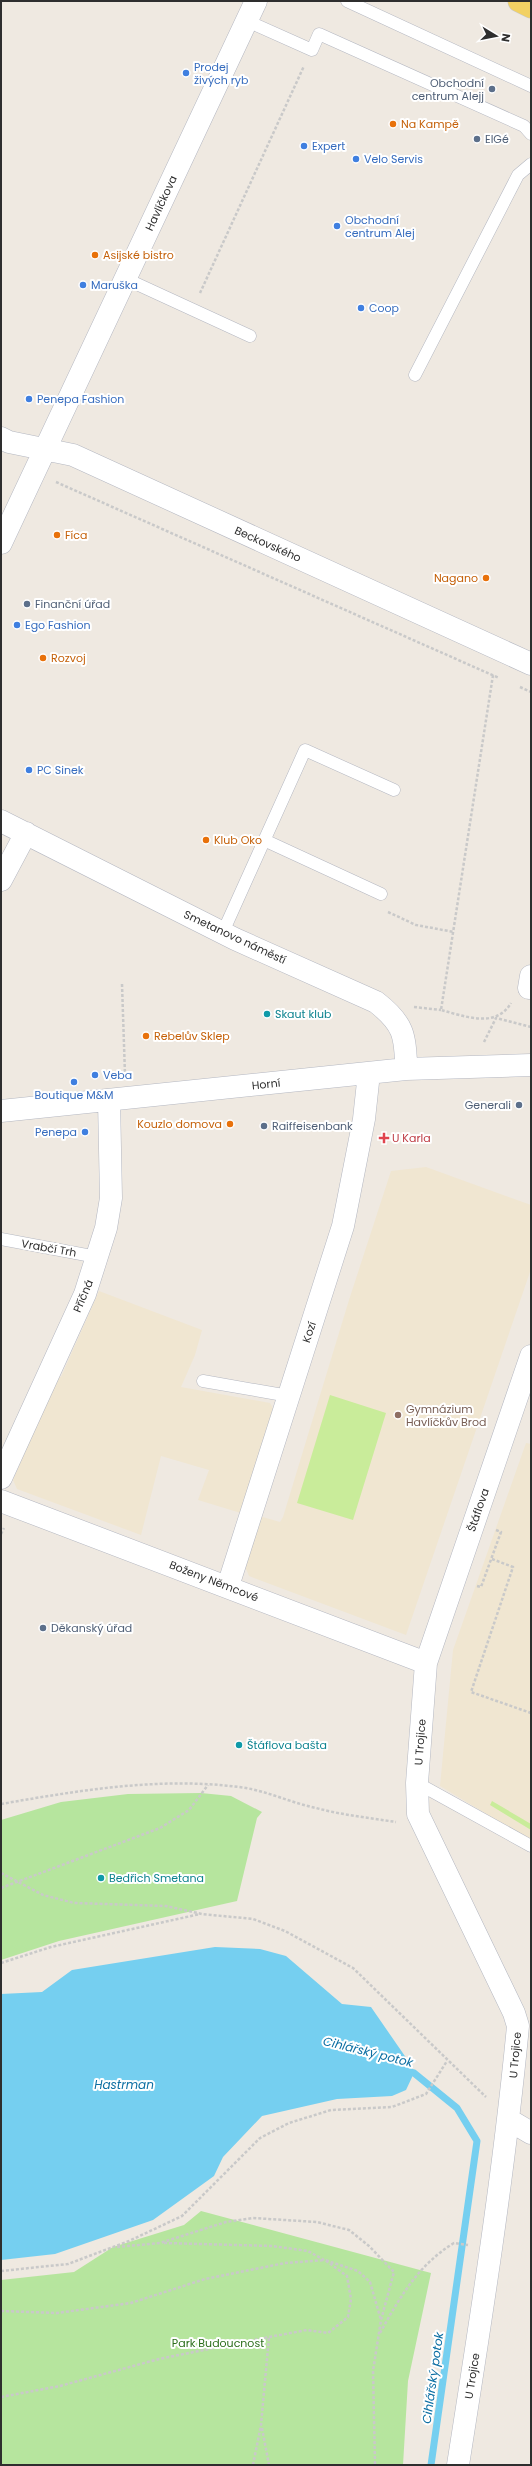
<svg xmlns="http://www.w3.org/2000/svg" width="532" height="2466" viewBox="0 0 532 2466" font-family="Poppins,sans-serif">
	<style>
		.education { fill: #f0e6d1 }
		.green { fill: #b6e59e }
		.pitch { fill: #c9ec9a }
		.water { fill: #75cff0 }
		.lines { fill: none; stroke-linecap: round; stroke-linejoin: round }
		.stream { stroke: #75cff0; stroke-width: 7 }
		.lane-casing { stroke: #b4b7c1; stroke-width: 13 }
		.street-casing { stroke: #b4b7c1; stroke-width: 23 }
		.primary-casing { stroke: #c9c9c9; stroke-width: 23 }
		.path { stroke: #c9c9c9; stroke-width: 2.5; stroke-dasharray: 3 2; stroke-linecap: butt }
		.lane { stroke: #fff; stroke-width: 12 }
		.street { stroke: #fff; stroke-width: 22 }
		.primary { stroke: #f2d163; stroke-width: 22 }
		.shop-dot { fill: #3f7fe0; stroke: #fff; stroke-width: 1.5 }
		.service-dot { fill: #5c6f8a; stroke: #fff; stroke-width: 1.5 }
		.food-dot { fill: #e8710a; stroke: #fff; stroke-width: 1.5 }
		.culture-dot { fill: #0f9aa8; stroke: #fff; stroke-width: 1.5 }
		.health-dot { fill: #e0444e; stroke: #fff; stroke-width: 1.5 }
		.education-dot { fill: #8d6e63; stroke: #fff; stroke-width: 1.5 }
		.labels { text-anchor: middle; stroke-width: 4; stroke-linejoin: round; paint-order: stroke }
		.shop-label { font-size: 11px; fill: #366cbe; stroke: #fff; text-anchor: start }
		.service-label { font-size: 11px; fill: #4e5e75; stroke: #fff; text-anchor: start }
		.food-label { font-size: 11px; fill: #c56008; stroke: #fff; text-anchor: start }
		.street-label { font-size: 11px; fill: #2e2e2e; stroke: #fff }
		.culture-label { font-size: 11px; fill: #0d838f; stroke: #fff; text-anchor: start }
		.health-label { font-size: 11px; fill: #be3a42; stroke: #fff; text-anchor: start }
		.education-label { font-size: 11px; fill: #785e54; stroke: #fff; text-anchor: start }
		.park-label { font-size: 11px; fill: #2c6e1b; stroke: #fff }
		.water-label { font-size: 12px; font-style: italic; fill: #0d6fa3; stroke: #fff }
	</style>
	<rect width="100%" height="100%" fill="#efe9e1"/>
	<path class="education" d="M426,1167L531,1205V1269L406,1635L249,1576L244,1564L259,1516L280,1522L283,1517L349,1300L391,1171Z
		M99,1291L202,1330L195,1355L181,1387L270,1403L275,1412L244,1514L198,1500L209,1470L161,1456L141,1535L17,1489L13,1480L28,1444L58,1376L61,1377Z
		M526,1443L531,1444V1841L440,1786L453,1650Z"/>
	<path class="green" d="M201,1793L231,1796L262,1812L257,1818L237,1901L59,1941L1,1960V1820L61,1802L128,1794Z
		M201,2211L431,2273L408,2381L403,2465H1V2280L74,2272L113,2247L184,2225Z"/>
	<path class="pitch" d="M330,1395L386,1413L353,1520L297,1503Z
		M492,1801L531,1824V1830L490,1805Z"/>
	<path class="water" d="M215,1947L260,1949L286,1956L342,2004L371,2007L409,2062L414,2073L406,2090L392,2096L337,2099L262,2116L223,2157L214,2176L153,2220L55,2254L1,2260V1994L42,1992L72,1970Z"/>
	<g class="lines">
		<path class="stream" d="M406,2071L414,2073L457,2108L477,2141L431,2465"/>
		<defs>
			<path id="lane" d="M347,1L531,86
				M247,21L312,50L319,34L524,126L531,134
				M126,279L250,336
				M415,375L518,175L531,164
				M264,840L381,894
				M223,932L305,750L394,790
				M1,1239L97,1257
				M203,1381L289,1396
				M417,1783L531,1846"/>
			<path id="street" d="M1,438L9,442L73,455L531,664
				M1,543L256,1
				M1,821L235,939L376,1002C403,1023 406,1035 406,1069
				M1,880L26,833
				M529,988L531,976
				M1,1111L406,1069L531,1065
				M1,1478L85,1294L106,1228L111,1198L109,1100
				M1,1501L426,1663
				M228,1586L343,1226L364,1119L369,1073
				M509,2120L531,2133
				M458,2465C481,2319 504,2173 518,2026L514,2013L418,1814L417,1783L426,1663L531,1356"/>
			<path id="primary" d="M519,1L531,7"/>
		</defs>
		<use href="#lane" class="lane-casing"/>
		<use href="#street" class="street-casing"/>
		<use href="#primary" class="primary-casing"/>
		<path class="path" d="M200,293L304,66
			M56,482L499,678
			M493,675L441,1010C464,1016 496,1029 511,1003
			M520,687L531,692
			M388,912L416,925L454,932
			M122,984L125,1075
			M414,1007L441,1010
			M484,1042L496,1018L531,1027
			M1,1534L4,1528
			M492,1559L513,1567L471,1692L531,1713
			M477,1586L481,1587L501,1532L496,1530
			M1,1804C81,1790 165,1776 246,1788C269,1792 292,1803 316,1808C342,1815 370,1818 396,1822
			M1,1873L43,1895L74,1903L166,1906L202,1914L253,1919L285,1931L353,1968L486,2097
			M1,1888L160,1828L189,1810L208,1785
			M1,1963L51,1947L200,1914
			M164,2243L272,2246L308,2251L324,2260
			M117,2247L160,2243L226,2222L253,2218L317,2222L349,2230L369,2246L394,2272L381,2320L373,2371L375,2465
			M1,2271L68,2264L129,2241L182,2216L260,2138L289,2123L331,2110L392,2107L426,2094L447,2061
			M1,2311L57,2313L131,2303L205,2279L285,2263L325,2260
			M380,2333C400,2297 418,2265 454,2243L468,2245
			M1,2397L60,2386L159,2359L269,2337L307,2330L328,2333L348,2317L351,2299L347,2276L325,2260L358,2271L370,2282L381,2320
			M262,2428L269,2465
			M253,2465L261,2425L269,2337"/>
		<use href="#lane" class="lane"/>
		<use href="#street" class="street"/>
		<use href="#primary" class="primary"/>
	</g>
	<g class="shop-dot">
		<circle cx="186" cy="73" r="4"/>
		<circle cx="304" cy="146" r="4"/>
		<circle cx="356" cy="159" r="4"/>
		<circle cx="337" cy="226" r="4"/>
		<circle cx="83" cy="285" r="4"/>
		<circle cx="361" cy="308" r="4"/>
		<circle cx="29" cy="399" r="4"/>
		<circle cx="17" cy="625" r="4"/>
		<circle cx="29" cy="770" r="4"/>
		<circle cx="95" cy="1075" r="4"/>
		<circle cx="74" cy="1082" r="4"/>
		<circle cx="85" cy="1132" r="4"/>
	</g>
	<g class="service-dot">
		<circle cx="492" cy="89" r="4"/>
		<circle cx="477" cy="139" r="4"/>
		<circle cx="27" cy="604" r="4"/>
		<circle cx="519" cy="1105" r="4"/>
		<circle cx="264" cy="1126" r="4"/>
		<circle cx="43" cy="1628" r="4"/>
	</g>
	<g class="food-dot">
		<circle cx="393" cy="124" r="4"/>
		<circle cx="95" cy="255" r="4"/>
		<circle cx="57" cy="535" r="4"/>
		<circle cx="486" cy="578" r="4"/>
		<circle cx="43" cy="658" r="4"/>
		<circle cx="206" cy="840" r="4"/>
		<circle cx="146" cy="1036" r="4"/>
		<circle cx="230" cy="1124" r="4"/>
	</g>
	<g class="culture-dot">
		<circle cx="267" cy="1014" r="4"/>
		<circle cx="239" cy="1745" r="4"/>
		<circle cx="101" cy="1878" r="4"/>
	</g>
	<path class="health-dot" d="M382 1132h4v4h4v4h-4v4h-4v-4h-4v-4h4z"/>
	<circle class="education-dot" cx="398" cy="1415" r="4"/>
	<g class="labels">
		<g class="shop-label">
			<text x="194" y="71">Prodej<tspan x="194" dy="13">živých ryb</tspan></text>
			<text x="312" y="150">Expert</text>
			<text x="364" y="163">Velo Servis</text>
			<text x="345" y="224">Obchodní<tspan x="345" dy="13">centrum Alej</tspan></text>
			<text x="91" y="289">Maruška</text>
			<text x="369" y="312">Coop</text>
			<text x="37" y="403">Penepa Fashion</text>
			<text x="25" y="629">Ego Fashion</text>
			<text x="37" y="774">PC Sinek</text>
			<text x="103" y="1079">Veba</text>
			<text x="74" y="1099" text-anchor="middle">Boutique M&amp;M</text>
			<text x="77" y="1136" text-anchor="end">Penepa</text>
		</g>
		<g class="service-label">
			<text x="484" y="87" text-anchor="end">Obchodní<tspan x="484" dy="13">centrum Alejj</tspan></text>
			<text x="485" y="143">EIGé</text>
			<text x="35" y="608">Finanční úřad</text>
			<text x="511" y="1109" text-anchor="end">Generali</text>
			<text x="272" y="1130">Raiffeisenbank</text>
			<text x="51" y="1632">Děkanský úřad</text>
		</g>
		<g class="food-label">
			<text x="401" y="128">Na Kampě</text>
			<text x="103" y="259">Asijské bistro</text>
			<text x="65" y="539">Fíca</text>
			<text x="478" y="582" text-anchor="end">Nagano</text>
			<text x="51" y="662">Rozvoj</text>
			<text x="214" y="844">Klub Oko</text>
			<text x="154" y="1040">Rebelův Sklep</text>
			<text x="222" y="1128" text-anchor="end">Kouzlo domova</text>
		</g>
		<g class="street-label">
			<text transform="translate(161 203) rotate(-65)" y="4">Havlíčkova</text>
			<text transform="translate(268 544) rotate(24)" y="4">Beckovského</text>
			<text transform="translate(235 937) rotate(25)" y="4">Smetanovo náměstí</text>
			<text transform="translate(266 1084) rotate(-6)" y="4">Horní</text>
			<text transform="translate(49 1248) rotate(10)" y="4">Vrabčí Trh</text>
			<text transform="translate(83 1296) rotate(-67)" y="4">Příčná</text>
			<text transform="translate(309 1332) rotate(-72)" y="4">Kozí</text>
			<text transform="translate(478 1510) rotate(-71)" y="4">Štáflova</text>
			<text transform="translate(214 1581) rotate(21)" y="4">Boženy Němcové</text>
			<text transform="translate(420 1742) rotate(-86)" y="4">U Trojice</text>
			<text transform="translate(515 2055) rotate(-85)" y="4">U Trojice</text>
			<text transform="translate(472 2376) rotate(-81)" y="4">U Trojice</text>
		</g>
		<g class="culture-label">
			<text x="275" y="1018">Skaut klub</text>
			<text x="247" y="1749">Štáflova bašta</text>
			<text x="109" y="1882">Bedřich Smetana</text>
		</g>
		<g class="health-label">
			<text x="392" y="1142">U Karla</text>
		</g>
		<g class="education-label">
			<text x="406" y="1413">Gymnázium<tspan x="406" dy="13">Havlíčkův Brod</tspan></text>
		</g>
		<g class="park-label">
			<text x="218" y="2347">Park Budoucnost</text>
		</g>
		<g class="water-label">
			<text transform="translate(368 2052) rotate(14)" y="4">Cihlářský potok</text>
			<text x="124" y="2089">Hastrman</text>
			<text transform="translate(433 2378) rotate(-82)" y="4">Cihlářský potok</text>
		</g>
	</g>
	<rect width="532" height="2466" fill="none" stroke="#2e2e2e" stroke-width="4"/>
	<g transform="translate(496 36) rotate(100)" stroke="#ffffff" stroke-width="3" paint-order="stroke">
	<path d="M0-3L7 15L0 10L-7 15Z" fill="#2e2e2e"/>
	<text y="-6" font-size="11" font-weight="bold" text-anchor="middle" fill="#2e2e2e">N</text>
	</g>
</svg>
